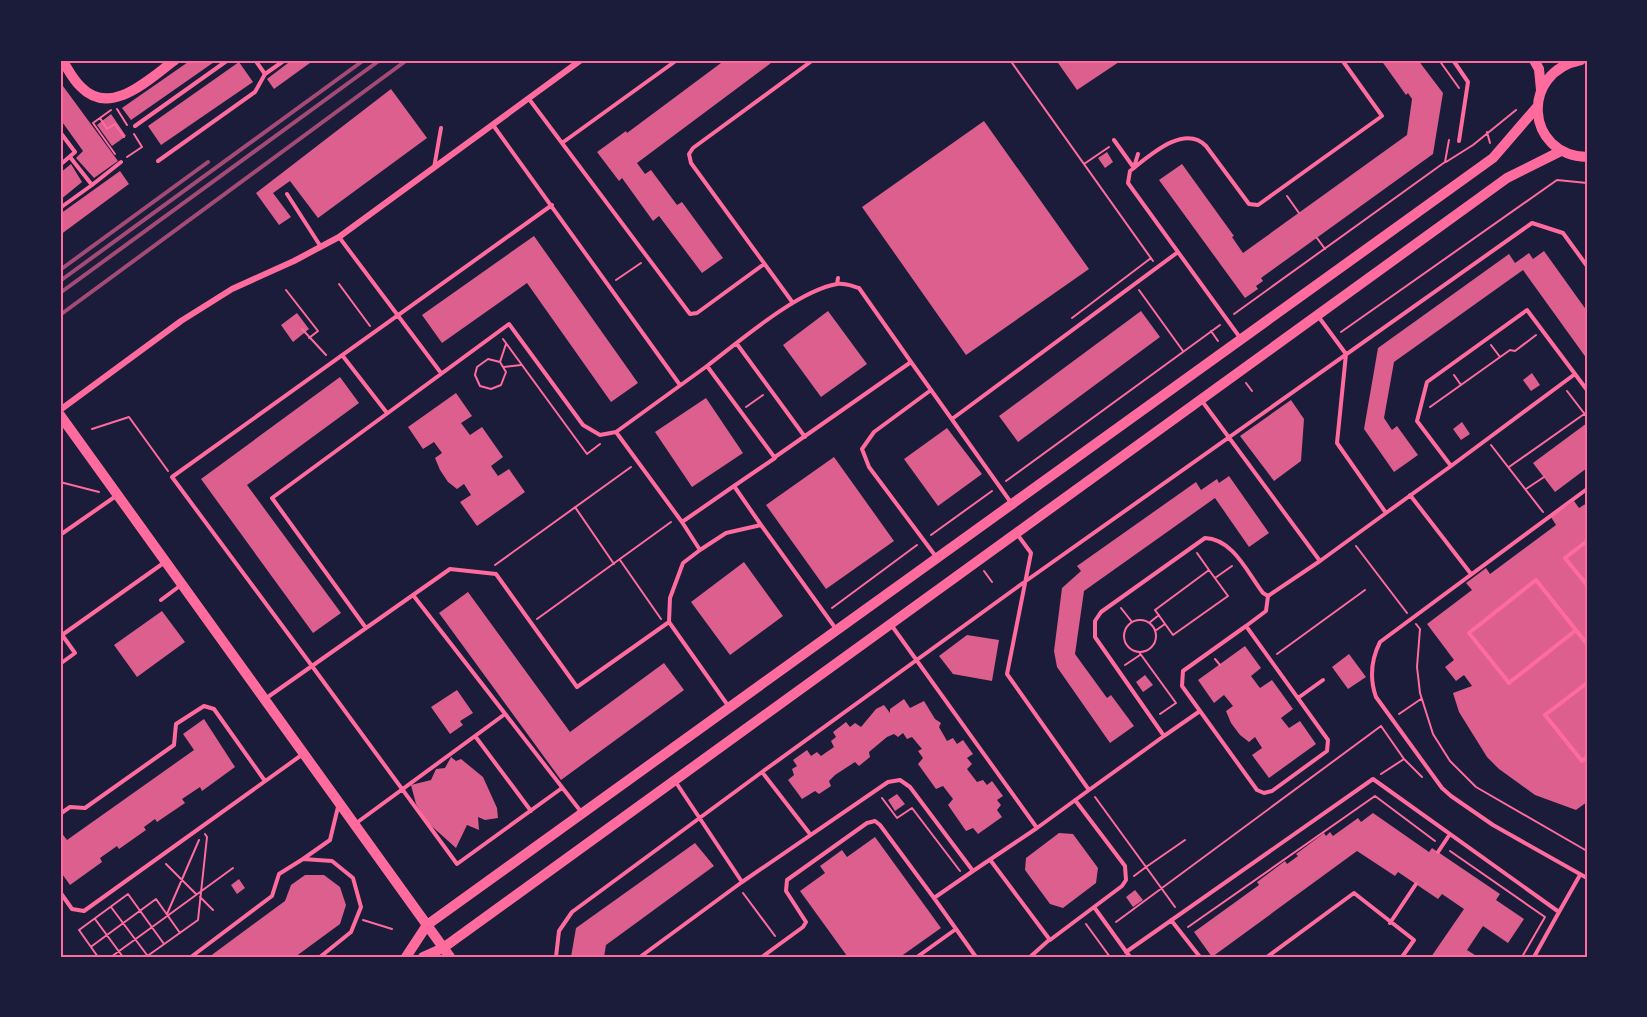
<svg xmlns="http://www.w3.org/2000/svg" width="1647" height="1017" viewBox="0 0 1647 1017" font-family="'DejaVu Sans',sans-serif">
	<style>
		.building { fill: #dd5f8e }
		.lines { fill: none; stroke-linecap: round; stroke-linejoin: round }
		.path { stroke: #ff6b9d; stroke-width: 2 }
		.service { stroke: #ff6b9d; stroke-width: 4 }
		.minor { stroke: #ff6b9d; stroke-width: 6 }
		.tertiary { stroke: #ff6b9d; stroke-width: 10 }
		.rail { stroke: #a44b75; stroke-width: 4 }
		.neatline { fill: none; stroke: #ff6b9d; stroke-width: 2 }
	</style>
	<rect width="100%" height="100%" fill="#1b1b3a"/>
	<path class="building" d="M191,60H217L131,120L122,108Z
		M292,60H314L274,89L267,79Z
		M725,60H775L637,163L645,174L651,170L677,205L682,202L723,258L702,273L659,216L653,221L622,178L619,181L597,152L626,131L627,133Z
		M1056,60H1122L1077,90Z
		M1381,60H1418L1443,93L1433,154L1261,278L1263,281L1256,286L1258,289L1245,298L1159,180L1182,164L1234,236L1232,237L1243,253L1407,135L1412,99L1408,93L1406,95Z
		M239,62L253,82L161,145L148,126Z
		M60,82L118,161L94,178L76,158L83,151L60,119Z
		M391,89L427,138L318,218L290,181L273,193L291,217L279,225L256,193Z
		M111,114L126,136L112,146L97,125Z
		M984,121L1089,269L966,355L862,207Z
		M1107,152L1113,162L1105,168L1098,158Z
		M71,164L82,182L60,200V173Z
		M120,171L129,184L60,235V214Z
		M534,236L638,383L611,402L527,283L442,343L422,315Z
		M1544,251L1587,311V359L1523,270L1394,362L1384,418L1392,430L1397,426L1418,455L1394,472L1364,429L1378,348L1509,254L1515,263L1529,253L1533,259Z
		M828,311L867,364L821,397L783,345Z
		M1141,311L1160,337L1018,442L999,416Z
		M297,313L309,329L293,342L281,325Z
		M1532,373L1540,385L1531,391L1523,380Z
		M340,377L359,403L247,485L341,613L313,633L201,479Z
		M456,393L472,416L461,423L470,435L482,427L503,457L491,466L498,476L509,469L525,492L477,526L460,502L471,495L464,484L457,489L448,482L440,470L435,458L442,453L434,442L423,449L408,427Z
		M706,398L743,453L692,487L655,432Z
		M1291,400L1304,419L1301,461L1274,481L1240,436Z
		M1462,422L1470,434L1461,440L1453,429Z
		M1587,423V468L1555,492L1533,463Z
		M947,428L982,474L938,506L904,459Z
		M834,457L894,541L826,589L766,505Z
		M1229,476L1269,533L1249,547L1215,498L1084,591L1075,654L1107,698L1111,695L1134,726L1110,743L1057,667L1054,651L1062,588L1081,571L1077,566L1196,482L1201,490L1217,479L1219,483Z
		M1574,501L1579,508L1587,503V802L1576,810L1535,795L1499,769L1487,757L1459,712L1453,693L1472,686L1464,675L1456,681L1445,667L1454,660L1427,624L1472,590L1466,583L1486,568L1490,574L1556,525L1551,517Z
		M744,562L783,616L730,655L691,602Z
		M468,592L570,732L664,663L684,690L561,780L439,613Z
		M162,611L185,642L137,677L114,645Z
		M967,635L999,640L992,681L953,674L939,656Z
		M1245,646L1261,668L1251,676L1260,688L1272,680L1293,709L1281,718L1289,728L1300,721L1316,744L1269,778L1252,755L1262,748L1255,737L1249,742L1240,735L1231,723L1226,711L1233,706L1224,695L1214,703L1198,680Z
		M1349,654L1366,677L1348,689L1332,667Z
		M1145,675L1153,685L1143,692L1136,682Z
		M457,690L473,713L460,721L463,725L450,734L431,707Z
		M904,699L910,708L924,701L935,719L941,723L939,727L947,741L953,738L957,744L963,740L973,754L967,758L972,764L967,769L977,782L983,780L987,785L992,781L1003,796L997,800L1001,805L997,810L1002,817L978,834L973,828L966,831L948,805L953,799L943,786L936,789L918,764L923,758L918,751L922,749L912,737L907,739L903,733L898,737L894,734L887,737L869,752L870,757L859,766L855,762L835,775L829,781L831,786L819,794L815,791L802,799L788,780L794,775L792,769L797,766L793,760L807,750L811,756L817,752L821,756L834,747L831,741L836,737L833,732L846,722L850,727L855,723L861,727L876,709L884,705L890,713V709Z
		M204,719L235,767L202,791L200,787L182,799L185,803L157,822L155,819L144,827L146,830L119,849L117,846L100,858L102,862L70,885L60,871V831L67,840L194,750L183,734Z
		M451,757L456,761L461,759L483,777L497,808L498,818L485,820L478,817L479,830L467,825L456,848L427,822L416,804L411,785L431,780L436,769L445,768Z
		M897,794L905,804L895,811L888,800Z
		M1373,813L1429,852L1432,848L1500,894L1496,900L1524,919L1508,943L1483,926L1467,950L1478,957H1431L1464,909L1442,894L1438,899L1398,872L1395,876L1357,851L1212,957L1194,932L1259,885L1257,882L1285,861L1287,864L1298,856L1296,854L1324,833L1326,836L1330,832L1333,836L1358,818L1361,822Z
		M1059,833L1073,834L1098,868L1096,883L1063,908L1050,904L1025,870L1026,858Z
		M875,837L941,928L900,957H845L847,956L800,891L825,873L820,866L842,850L847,857Z
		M695,843L714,866L606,945L604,957H571L576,928Z
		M305,875H324L340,887L346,905L340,924L295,957H209L285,901L291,885Z
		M239,879L245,888L237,894L231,885Z
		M1135,890L1143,900L1133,907L1126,897Z"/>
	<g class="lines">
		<path class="path" d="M1010,60L1153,261
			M1439,60L1459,88
			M117,109L127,125
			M111,110L93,123L115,154
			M100,118L107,129L115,124L124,137
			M1487,132L1490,143
			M127,157L142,147L134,134
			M1446,162L1473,145L1516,110
			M1084,164L1109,147
			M1287,196L1299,213
			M1317,238L1325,249
			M616,280L641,263
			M339,284L370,326
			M286,290L318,331L309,338
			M1139,290L1183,351
			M1234,314L1445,162L1449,140
			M1072,318L1151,258
			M302,329L326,355
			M1211,331L1218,341
			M1341,332L1557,180L1587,183
			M503,339L587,454L600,444
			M1491,345L1500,357
			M500,362L506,372L501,385L491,389L480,386L475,375L477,367L488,359L500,362L506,344
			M504,367L521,365
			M1454,375L1461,385
			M1246,383L1252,391
			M1567,391L1587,417
			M746,407L763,395
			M1430,407L1510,350L1515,351L1536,335
			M92,429L129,417L168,471
			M1491,445L1543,512
			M1509,467L1587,412
			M1006,481L1220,325
			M60,482L99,492
			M1526,489L1544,477
			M575,507L614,564
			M931,535L992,491
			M1356,546L1407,613
			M1197,553L1209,570
			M620,560L661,619
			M495,565L631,467
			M1209,570L1228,596L1173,635L1155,610Z
			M984,571L992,582
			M1215,578L1232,566
			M832,608L917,545
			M1121,608L1132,622
			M537,619L671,522
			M1124 636a16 16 0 1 1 32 0a16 16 0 1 1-32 0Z
			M1149,623L1159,615
			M1416,624L1420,629L1417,667L1420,693L1433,734L1450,761L1476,787L1587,851
			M1155,631L1165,624
			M1139,652L1176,703L1160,714
			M1277,654L1365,590
			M1215,659L1220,665
			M1125,665L1140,655
			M1399,714L1421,699
			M1381,726L1404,759L1422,777
			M1381,774L1404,759
			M1095,797L1146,867L1134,876
			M882,798L897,818L912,808L960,871
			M1450,851L1545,917L1522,957
			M166,864L196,894
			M743,893L775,936
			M200,897L213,910
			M111,907L147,955
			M1175,907L1146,867L1185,840
			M167,914L199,840
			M95,919L123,957
			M363,920L392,929
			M1116,922L1381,726
			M1086,924L1110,957
			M1188,927L1375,796L1435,841
			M92,946L156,899L180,933
			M98,957L79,930L128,894L164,944
			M111,957L233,868
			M146,957L198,920L207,837L205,834"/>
		<path class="service" d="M255,60L265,74
			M1453,60L1468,82L1459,141
			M529,99L690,314L697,313L764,264
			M493,125L680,385
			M135,126L228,60
			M60,132L75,152L60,165
			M1114,140L1134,168
			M562,143L677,60
			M158,161L255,92L265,74L285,60
			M1134,167L1138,154
			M434,168L441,128
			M92,185L121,162
			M287,194L321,247
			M60,208L92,185L70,157
			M339,237L441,373
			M837,284L838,278
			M793,303L691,163L689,154L693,148L813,60
			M1318,316L1346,354L1337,443L1386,513L1451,466L1417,421L1427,382L1527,310L1587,390
			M1241,339L1128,183L1130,171C1148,157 1184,123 1206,146L1249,204L1258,205L1382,116L1342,60
			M737,344L805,437
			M342,355L387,413
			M911,362L931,390
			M707,366C740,341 797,291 837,284C845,283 852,286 859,288L911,362L775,457
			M952,419L1178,252
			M616,432L682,522L734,486
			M1451,466L1575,374
			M1587,489L1380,642C1371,660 1369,677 1376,697L1442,788L1451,796L1493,825L1587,878
			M1410,495L1471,574
			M682,522L700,550
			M1017,534L1031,553L1007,674L1089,790L1037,828
			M60,535L116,496
			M1587,541L1565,558L1587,585
			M937,558L869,467L862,449L874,432L931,390L1012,504
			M1320,561L1386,513
			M413,595L582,813
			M161,600L181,585
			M1246,626L1266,611L1268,596
			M366,628L272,498L509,324L583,425L600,435L616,432L707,366L775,458L734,486L761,525
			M1576,630L1509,683L1469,633L1536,580L1587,644
			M60,632L75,653L60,664
			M62,635L165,562
			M1587,683L1545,715L1582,761L1587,757
			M1298,698L1323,680
			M265,699L312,666L172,477L552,205
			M729,707L669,622L670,598L683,563L700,550L726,533L761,525L836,629
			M475,736L531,811
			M1164,736L1200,711L1257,790L1264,793L1272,791L1327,751L1328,740L1246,626L1183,671L1182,686L1200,711
			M562,788L457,864L312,666L450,569L496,574L577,687L669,622
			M1089,790L1164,736L1095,637V621L1101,612L1205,538C1233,539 1247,572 1263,593L1268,596L1320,561L1202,401
			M60,814L70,807L85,808L174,745L176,724L204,706L214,709L265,781
			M355,824L505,714
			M810,834L762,772L1023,583L1532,223L1563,233L1587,266
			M1438,852L1450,834
			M303,859L330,840L338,807
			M991,861L1050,940L1122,886L1126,880L1125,866L1075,800
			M742,882L888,782L900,780L910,787L973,871L1037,828L892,626
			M60,892L72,909L84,911L303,754
			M934,898L976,957
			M1094,907L1130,957
			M1559,912L1580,875
			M1171,920L1200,957
			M1390,923L1416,884
			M1126,952L1373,779L1559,912L1534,957
			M191,957L272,896L279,874L303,859L332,861L353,878L361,907L351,932L320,957
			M556,957L559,931L572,912L762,772
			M640,957L742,882L675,781
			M762,957L803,927L806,922L786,891L787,880L867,823L875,821L880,825L934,898L973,871
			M917,957L956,929
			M1030,957L1049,940
			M1267,957L1354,893L1414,940L1402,957"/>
		<path class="minor" d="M60,410L181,321L232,289L294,261L339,237L581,60"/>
		<path class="tertiary" d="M62,60C68,69 73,80 81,87C111,118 150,78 175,60
			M1534,60L1539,69L1541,90
			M1581,60C1520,72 1525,155 1587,157
			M60,415L450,957
			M406,957L427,925L1493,158L1537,107
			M423,957L443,948L1507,178L1561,151"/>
		<path class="rail" d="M60,270L208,162
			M60,281L364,60
			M60,293L380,60
			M60,315L407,60"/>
	</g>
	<rect width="1647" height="1017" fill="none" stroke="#1b1b3a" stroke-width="123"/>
	<rect x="62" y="62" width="1524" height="894" class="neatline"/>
</svg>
